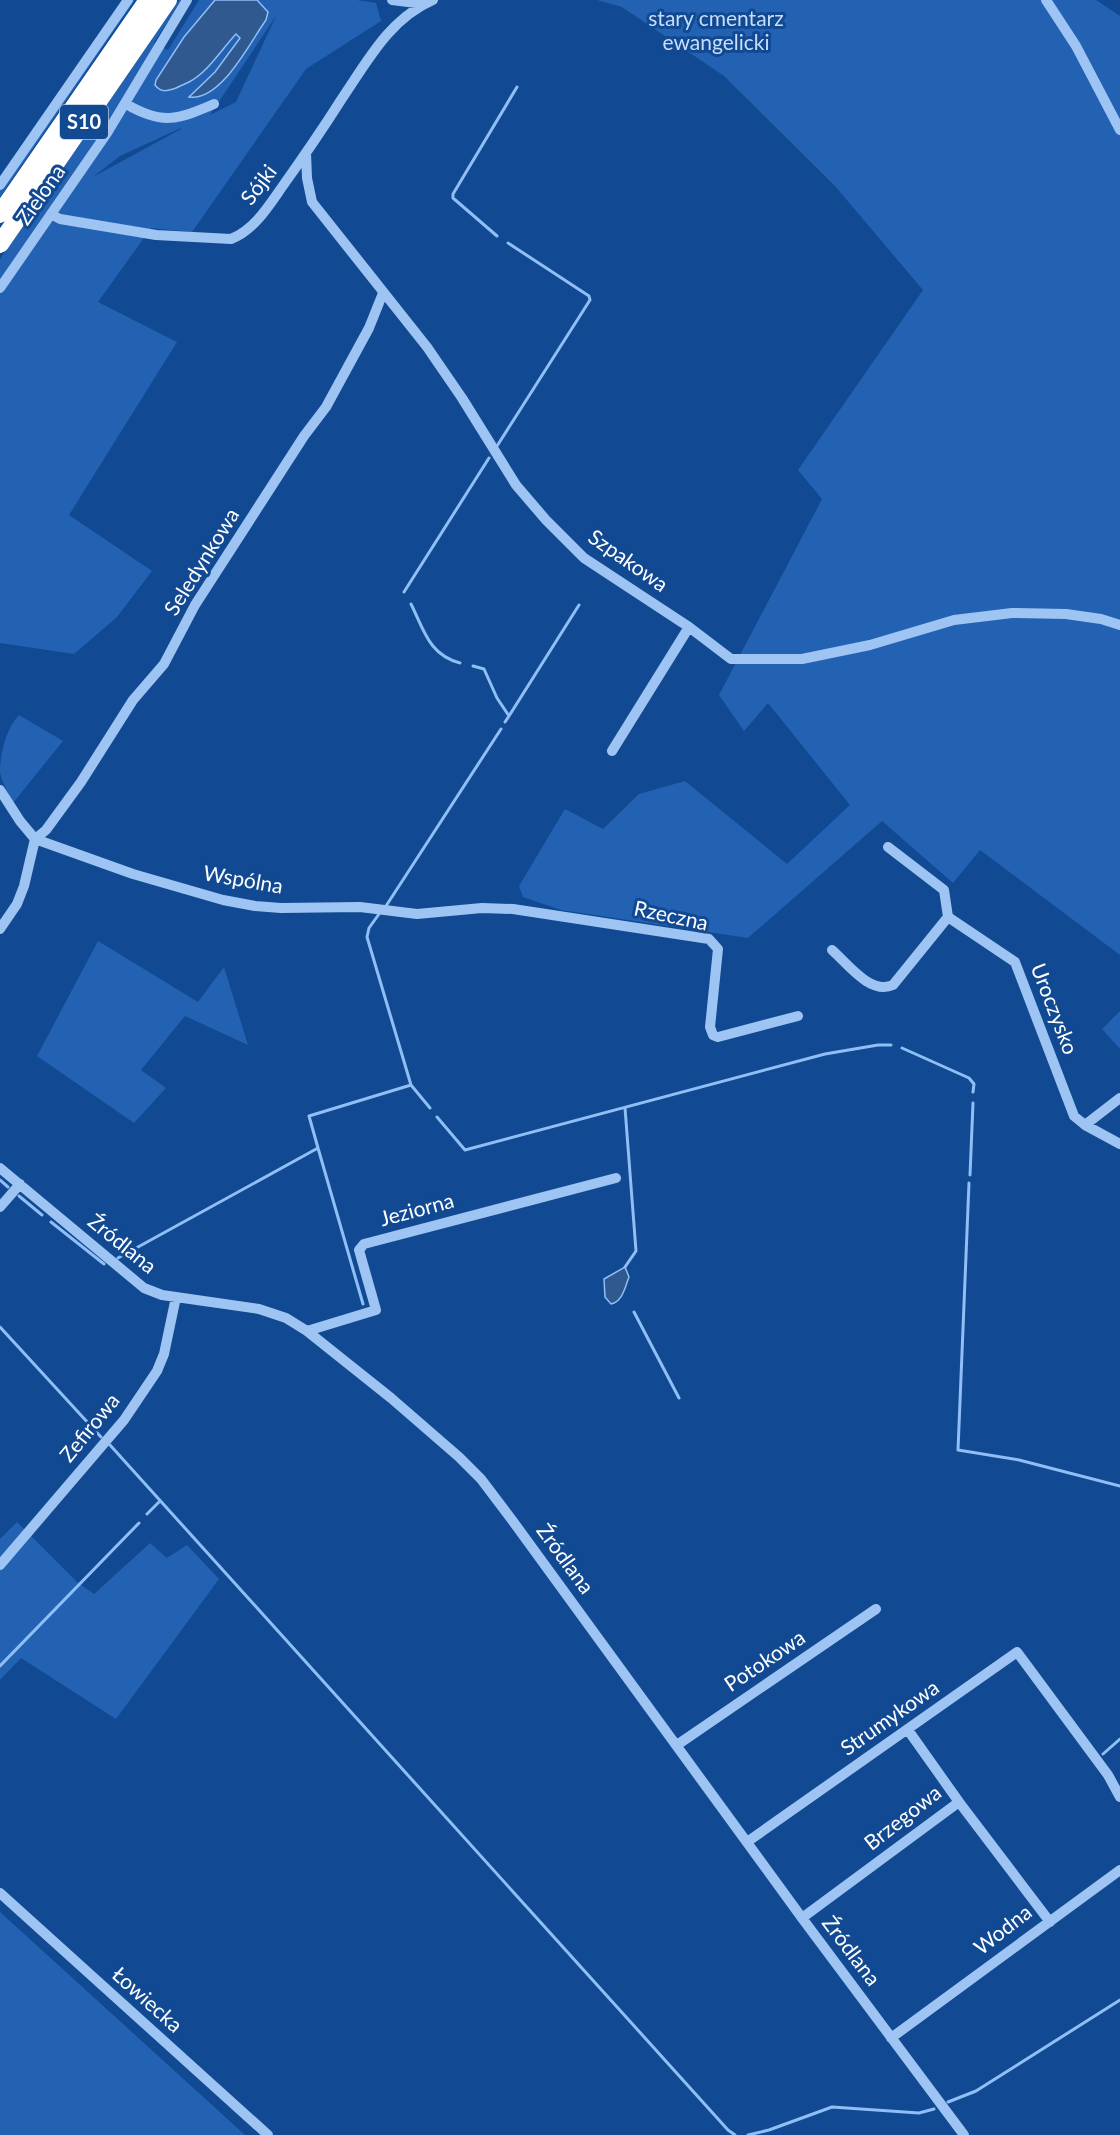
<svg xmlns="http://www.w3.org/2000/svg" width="1120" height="2135" viewBox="0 0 1120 2135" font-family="Lato,sans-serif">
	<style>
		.green { fill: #2362b2; fill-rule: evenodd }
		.water { fill: #305990; stroke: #90bef6; stroke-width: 1.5 }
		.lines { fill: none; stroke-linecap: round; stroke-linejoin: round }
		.stream { stroke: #90bef6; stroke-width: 3 }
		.minor { stroke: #9ec4f3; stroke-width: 10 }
		.highway { stroke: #fff; stroke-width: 18 }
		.labels { text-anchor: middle; stroke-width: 6; stroke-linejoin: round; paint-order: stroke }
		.shield { fill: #114992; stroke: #b8c8de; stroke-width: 1.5 }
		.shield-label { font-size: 20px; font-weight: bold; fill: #fff }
		.park-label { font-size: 21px; fill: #c6defd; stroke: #114992 }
		.street-label { font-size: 21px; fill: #fff; stroke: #114992 }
	</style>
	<rect width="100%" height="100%" fill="#114992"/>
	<path class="green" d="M131,0H135L0,197V190Z
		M179,0H181L154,43L168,50L199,0H357L376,3L381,21L306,69L192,232L151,228L98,302L177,342L69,515L152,571L117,617L74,654L0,643V259ZM276,16L236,102L210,115ZM181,128V129L93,177L120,156Z
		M597,0H1096L1120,16V955L980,850L953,883L882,821L748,938L561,910L523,897L519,886L565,809L603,829L639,794L685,781L787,864L850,805L768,703L744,731L719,695L822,499L798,470L923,290L835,186L724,76L622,7Z
		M19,715L63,741L13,803C9,794 2,783 0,772C0,753 6,729 19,715Z
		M98,941L198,1002L224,967L248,1045L185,1016L141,1070L166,1088L134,1123L37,1056Z
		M1120,1011V1049L1102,1029Z
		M17,1522L77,1582L94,1594L150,1543L167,1558L187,1545L219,1579L116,1719L21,1658L0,1680V1539Z
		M0,1912L245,2135H0Z"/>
	<path class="water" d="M215,0H257L268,12L266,20C250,42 221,102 189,97L215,72L240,38L236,34C221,50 208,72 189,82C185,84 180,86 176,88C167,91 161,93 155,85L156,80L184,37Z
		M625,1267L629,1277C625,1287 623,1301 611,1304L605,1297L604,1279Z"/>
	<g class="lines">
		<path class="stream" d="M497,236L453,198V194L517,87
			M497,446L590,300L589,296L508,243
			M404,592L489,458
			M411,604C424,630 429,655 460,663
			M473,666L484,669L497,698L509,716L505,722
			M509,716L579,605
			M386,906L501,729
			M379,914L369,928L367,937L411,1085L430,1108
			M902,1048L969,1078L974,1084L973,1092
			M437,1117L465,1150L825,1054L878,1045H891
			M318,1148L363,1304
			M970,1175L973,1103
			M0,1180L8,1187
			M969,1183L958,1450L1019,1460L1120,1486
			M19,1196L42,1215
			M51,1222L104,1264
			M118,1258L318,1148L309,1116L411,1085
			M625,1267L636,1251L625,1108
			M634,1312L679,1398
			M0,1327L101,1437
			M110,1445L728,2130L735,2135
			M147,1514L160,1501
			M0,1666L139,1523
			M1103,1754L1120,1739
			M948,2102L976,2091L1120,2000
			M748,2135L769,2130L832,2107L919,2113L934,2109"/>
		<path class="minor" d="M392,0L424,4
			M1046,0L1076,46L1120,130
			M126,104C162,125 177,120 214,104
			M306,153L307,178L312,202L427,347L462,398L516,485L546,520L584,558L689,627L731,659H802L870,645L954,620L1012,613L1066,614L1101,619L1120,625
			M0,185L128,0
			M51,214L60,219L156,235L231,239C254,230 268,207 282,187C302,159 322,130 341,100C367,62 389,19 433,0
			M0,288L107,133L187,0
			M612,751L689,627
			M0,790L20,821L35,839L133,874L223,900L255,906L281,908L360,907L417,914L482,908L513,909L709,939L718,949L710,1027L713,1035L718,1037L798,1016
			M888,847L944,890L948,917L1015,962L1074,1116L1085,1125L1120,1098
			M0,929L17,904L24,886L35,839L46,830L81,782L133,700L164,664L195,605L304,436L326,407L369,328L383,293
			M832,950C848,964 870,995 893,985L948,917
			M1085,1125L1120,1144
			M0,1168L144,1288L162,1295L259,1309L286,1318L307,1331L391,1398L459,1457L481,1479L512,1520L802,1918L964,2135
			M0,1207L20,1184
			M307,1331L376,1310L359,1250L364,1244L616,1178
			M0,1565L124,1420L157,1371L164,1354L176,1297
			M677,1745L876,1609
			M959,1802L1050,1922
			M747,1842L1017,1652L1108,1775L1120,1797
			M0,1893L268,2135
			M802,1918L959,1802L908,1730
			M891,2038L1120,1870"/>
		<path class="highway" d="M0,214L148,0
			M0,244L168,0"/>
	</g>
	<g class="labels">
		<rect class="shield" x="60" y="105" width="48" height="34" rx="4.5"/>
		<g class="shield-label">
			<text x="84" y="129">S10</text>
		</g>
		<g class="park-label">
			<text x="716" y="26">stary cmentarz<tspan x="716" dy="24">ewangelicki</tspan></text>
		</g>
		<g class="street-label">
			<text transform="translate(259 185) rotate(-53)" y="7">Sójki</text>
			<text transform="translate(41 195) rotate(-55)" y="7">Zielona</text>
			<text transform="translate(628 561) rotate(35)" y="7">Szpakowa</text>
			<text transform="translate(202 562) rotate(-58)" y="7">Seledynkowa</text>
			<text transform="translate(243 880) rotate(10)" y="7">Wspólna</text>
			<text transform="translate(671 916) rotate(12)" y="7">Rzeczna</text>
			<text transform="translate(1054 1009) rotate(69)" y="7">Uroczysko</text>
			<text transform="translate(417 1210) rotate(-15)" y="7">Jeziorna</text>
			<text transform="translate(122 1244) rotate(39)" y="7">Źródlana</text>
			<text transform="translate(90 1428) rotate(-51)" y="7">Zefirowa</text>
			<text transform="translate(565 1559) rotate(54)" y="7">Źródlana</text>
			<text transform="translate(765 1661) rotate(-34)" y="7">Potokowa</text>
			<text transform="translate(890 1718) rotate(-35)" y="7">Strumykowa</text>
			<text transform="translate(903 1818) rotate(-38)" y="7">Brzegowa</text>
			<text transform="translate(1003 1930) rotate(-38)" y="7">Wodna</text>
			<text transform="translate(851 1951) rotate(53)" y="7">Źródlana</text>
			<text transform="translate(147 2000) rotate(42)" y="7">Łowiecka</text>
		</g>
	</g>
</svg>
